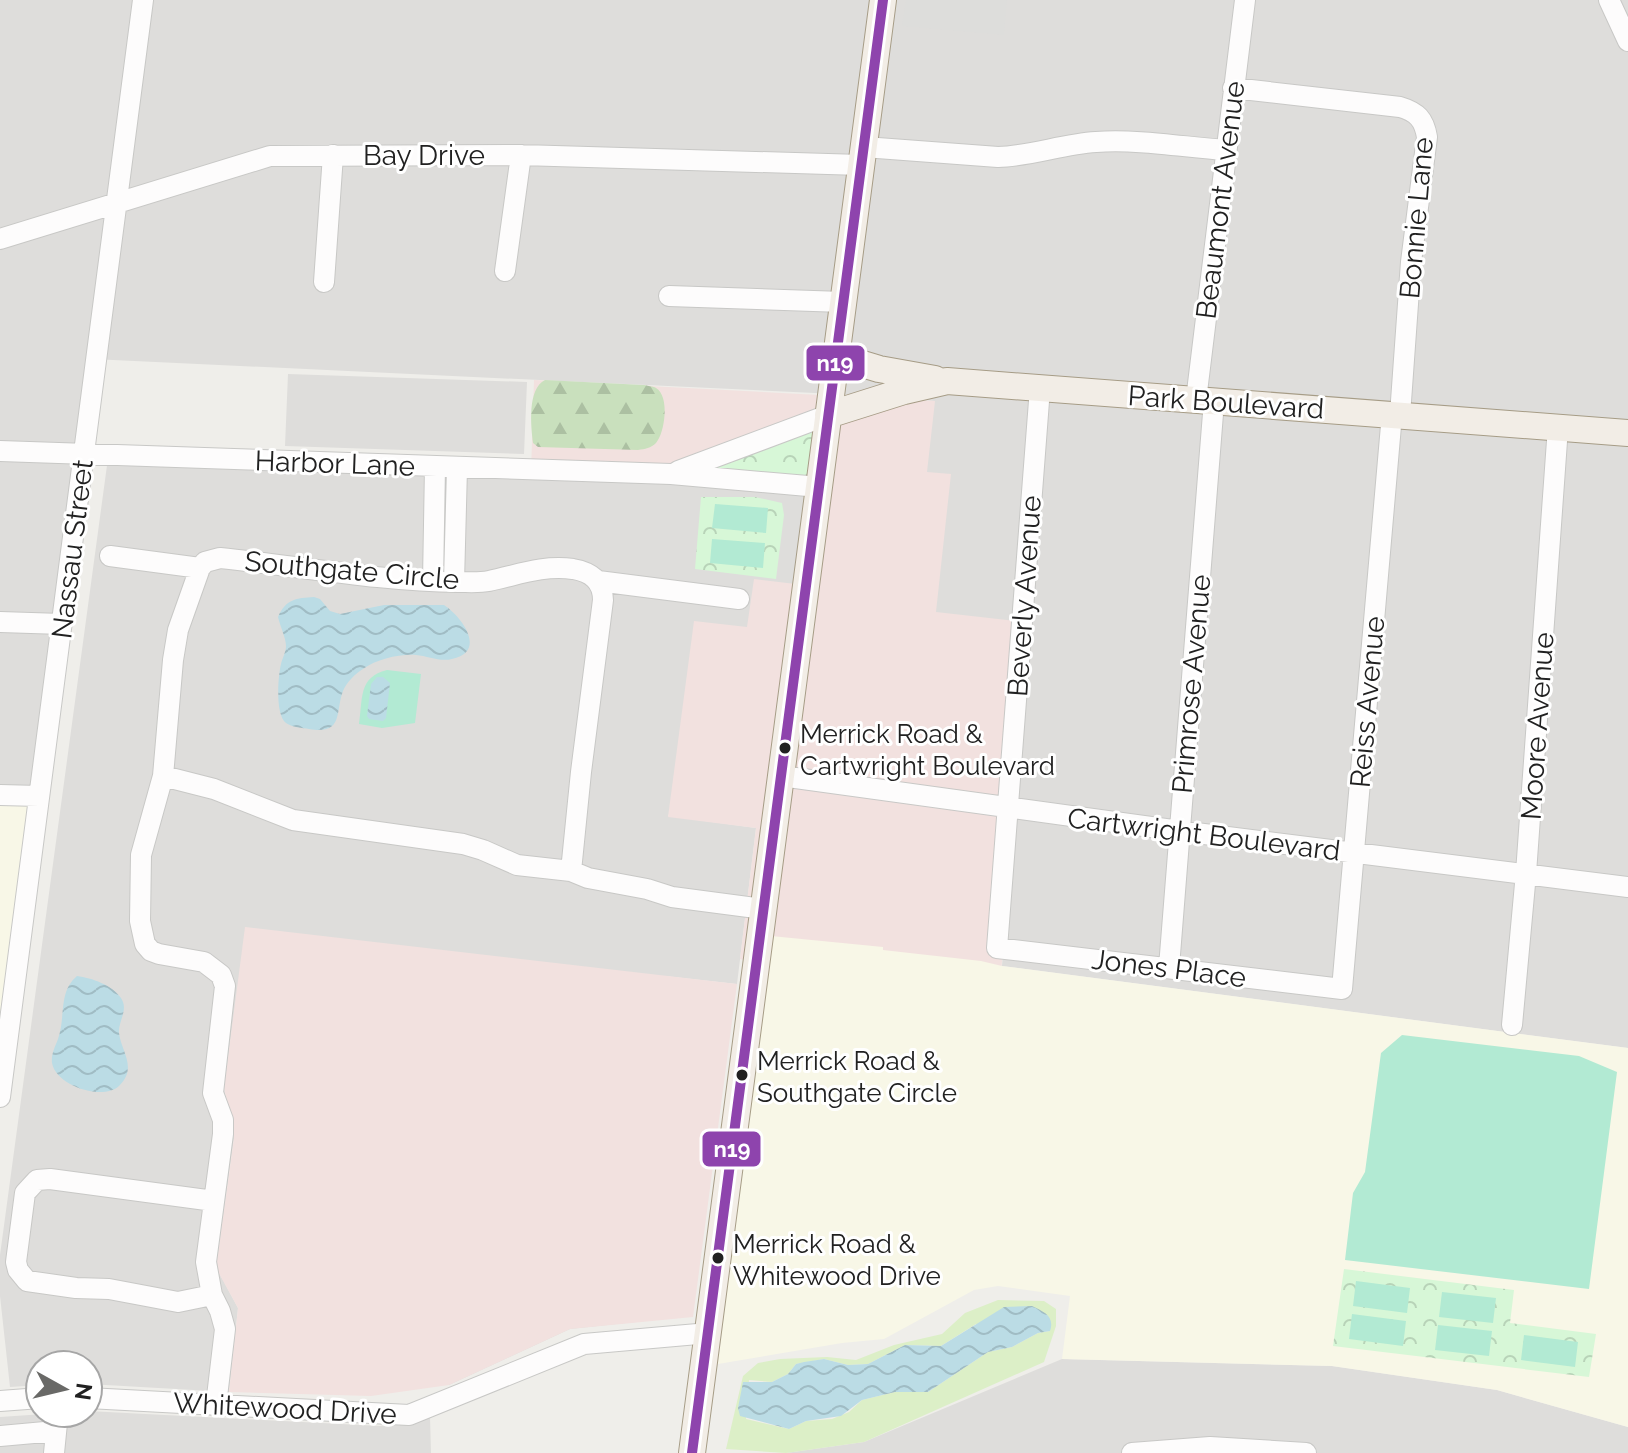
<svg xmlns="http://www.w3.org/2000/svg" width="1628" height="1453" viewBox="0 0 1628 1453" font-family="Raleway,sans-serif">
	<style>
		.residential { fill: #dedddb }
		.commercial { fill: #f2e1df }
		.education { fill: #f8f7e7 }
		.religious { fill: #dddddb }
		.grass { fill: #dcefc7; fill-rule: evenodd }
		.forest { fill: url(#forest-firs) }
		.park { fill: url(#park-crowns) }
		.pitch { fill: #b2ead3 }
		.water { fill: url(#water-waves) }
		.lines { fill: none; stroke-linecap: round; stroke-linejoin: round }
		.minor-casing { stroke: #c8c8c6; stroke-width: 22 }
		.major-casing { stroke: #a69c86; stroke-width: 28 }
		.minor { stroke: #fdfcfc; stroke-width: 20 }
		.major { stroke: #f2ede6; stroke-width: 26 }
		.bus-1-casing { stroke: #fff; stroke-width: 16 }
		.bus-1 { stroke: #8e44ad; stroke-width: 10 }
		.bus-dot { fill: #212121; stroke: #fff; stroke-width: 3 }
		.labels { text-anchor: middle; stroke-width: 6; stroke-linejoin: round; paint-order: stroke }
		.bus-label { font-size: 26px; fill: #212121; stroke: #fff; text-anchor: start }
		.street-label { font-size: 28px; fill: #212121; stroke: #fff }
		.line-badge { stroke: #fff; stroke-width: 3 }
		.badge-label { font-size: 22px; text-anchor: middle; font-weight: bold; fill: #fff }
	</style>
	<defs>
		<pattern id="forest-firs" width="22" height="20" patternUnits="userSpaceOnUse" patternTransform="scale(2)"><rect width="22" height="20" fill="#c9e0bd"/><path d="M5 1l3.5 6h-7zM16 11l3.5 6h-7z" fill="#acc0a2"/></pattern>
		<pattern id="park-crowns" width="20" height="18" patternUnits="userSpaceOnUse" patternTransform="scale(2)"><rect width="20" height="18" fill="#d7f7d7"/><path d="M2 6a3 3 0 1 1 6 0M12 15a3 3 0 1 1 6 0" fill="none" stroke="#b8d3b8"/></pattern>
		<pattern id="water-waves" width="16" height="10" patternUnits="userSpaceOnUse" patternTransform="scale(2)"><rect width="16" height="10" fill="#bbdce5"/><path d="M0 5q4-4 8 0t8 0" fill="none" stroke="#a0bcc4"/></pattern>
	</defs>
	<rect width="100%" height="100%" fill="#efeeea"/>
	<path class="residential" d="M0,0H1628V1048L1002,966L1032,623L887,782L934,401L857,395L92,359L36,799L0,798Z
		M288,374L527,382L524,454L285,446Z
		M108,458L817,489L804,586L786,584L668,816L756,828L737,984L665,976L682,1317L570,1329L449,1385L246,927L224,1088L234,1138L216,1267L238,1308L229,1392L88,1384V1365H40V1385L10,1387L0,1296V1255Z
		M1062,1359L1332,1366L1497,1390L1628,1427V1453H786L864,1442Z
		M88,1411L380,1426L430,1417L431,1453H0V1417Z"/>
	<path class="commercial" d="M534,380L935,401L927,472L951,474L936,612L1033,623L999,994L782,970L740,959L756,828L668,817L694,621L747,627L754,579L804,585L816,489L531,472Z
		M245,927L737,984L693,1317L570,1329L449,1385L371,1396L229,1392L238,1308L216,1268L234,1138L224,1088Z"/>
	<path class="education" d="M0,798L36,799L0,1064Z
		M771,936L883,947V950L981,961L1002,966L1628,1048V1427L1497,1390L1332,1366L1062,1359L1070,1296L998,1286L974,1290L884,1339L842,1343L718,1364Z"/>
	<path class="religious" d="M906,0H1007L1004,35L902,26Z"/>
	<path class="grass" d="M998,1300L1044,1301L1056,1309V1326L1044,1362L864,1442L786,1453L726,1449L743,1376L758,1363L780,1359L827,1357L856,1360L894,1345L942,1334L965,1313ZM976,1324L1050,1331L1038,1333L1012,1347L988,1352L928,1392H895L862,1400L849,1412L832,1419L806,1421L789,1429L746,1419L749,1380L772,1382L788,1374L796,1364L824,1359L848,1365L868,1364L905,1345L941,1346Z"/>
	<path class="forest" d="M545,380L643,385C645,385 655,387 656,388C670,396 665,433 656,443C651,448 645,449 638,450L538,447L533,443C531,426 527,389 545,380Z"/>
	<path class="park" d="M826,418L817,484L678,473Z
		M701,497H755L782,503L784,515L776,579L695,569Z
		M1344,1269L1514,1290L1510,1323L1596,1334L1589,1377L1333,1346Z"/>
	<path class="pitch" d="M715,504L768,508L766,533L712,528Z
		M712,539L765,543L763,568L710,563Z
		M387,670L421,674L415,723L382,728L359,724C363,699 358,677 387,670Z
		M1402,1035L1579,1056L1617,1072L1589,1289L1345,1260L1353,1193L1365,1172L1381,1053Z
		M1356,1281L1410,1288L1407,1313L1353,1306Z
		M1442,1292L1496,1298L1493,1323L1439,1317Z
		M1352,1314L1406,1321L1403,1346L1349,1339Z
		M1438,1325L1492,1331L1489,1356L1435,1350Z
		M1524,1335L1578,1342L1575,1367L1521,1360Z"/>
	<path class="water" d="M314,597L320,599L330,611L340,614L384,605H444C461,616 488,651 452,659C440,662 428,656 416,655C399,654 377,659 363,669C356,673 346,683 343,691C335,712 344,735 309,729C303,728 291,727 286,723C275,715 278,676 281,664C282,659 286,652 286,646C286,638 280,626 278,617C286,599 296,598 314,597Z
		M377,677H383L390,683L386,718L383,721L369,719L367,716L371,684Z
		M77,976C92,978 112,985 121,998C129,1010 118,1021 119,1033C121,1051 138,1068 119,1086C103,1101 56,1086 52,1063C51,1054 55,1047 58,1039C66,1016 58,992 77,976Z
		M1032,1306C1044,1312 1055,1316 1050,1331L1038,1333L1012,1347L988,1352L928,1392H895L862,1400L841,1416L806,1421L789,1429L740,1416L738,1408L743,1382H772L788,1374L796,1364L804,1362L824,1359L848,1365L868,1364L905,1345L941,1346L1004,1307Z"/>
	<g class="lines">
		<defs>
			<path id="minor" d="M1609,0L1628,41
				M1233,88L1400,107C1417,112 1424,119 1427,137L1411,262L1400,415
				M864,147L998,157C1032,156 1062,144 1096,142C1138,139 1183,147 1225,150
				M0,239L270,156L521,155L861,165
				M505,271L521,155
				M324,282L333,155
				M669,296L843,302
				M1040,388L997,948L1342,989L1392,414
				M1196,400L1245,0
				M0,451L671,474L819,487
				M678,471L828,415
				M110,556L200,568
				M433,581L435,467
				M598,581L739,599
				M454,582L457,468
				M0,622L62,624
				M163,776L214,789L293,820L463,844L483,850L517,865L571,871L588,878L647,889L672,897L764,909
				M781,776L1180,831L1628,887
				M0,795L39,796
				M1169,967L1214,401
				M1512,1025L1526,873L1558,427
				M0,1097L143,0
				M212,1295L178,1302L109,1289L76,1288L27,1281L18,1270L16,1262L25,1193L37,1180L50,1179L214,1201
				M88,1398L409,1415L584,1344L709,1333
				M0,1401L40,1398
				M216,1405L225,1329L220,1311L212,1295L206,1262L223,1134V1120L213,1093L225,986L221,975L204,962L159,954L151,951L145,944L140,921L141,855L163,776L173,660L178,630L200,568L205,562L220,558C299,566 378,581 458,582C468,582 479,583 489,581C518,575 542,565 573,569C591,572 603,581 603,600L581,772L571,871
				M0,1436L56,1431
				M54,1453L58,1413
				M1132,1453L1210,1447L1306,1453"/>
			<path id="major" d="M836,356L879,369L935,379
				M828,415L904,391L947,381L1628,433
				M692,1453L883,0"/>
		</defs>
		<use href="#minor" class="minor-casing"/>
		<use href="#major" class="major-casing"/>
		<use href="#minor" class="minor"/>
		<use href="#major" class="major"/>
		<defs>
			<path id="bus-1" d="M692,1453L883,0"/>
		</defs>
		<use href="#bus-1" class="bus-1-casing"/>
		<use href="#bus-1" class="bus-1"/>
	</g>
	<g class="bus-dot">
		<circle cx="785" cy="748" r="7"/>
		<circle cx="742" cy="1075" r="7"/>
		<circle cx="718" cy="1258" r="7"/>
	</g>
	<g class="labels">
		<g class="bus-label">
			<text x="800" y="743">Merrick Road &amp;<tspan x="800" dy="32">Cartwright Boulevard</tspan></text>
			<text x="757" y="1070">Merrick Road &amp;<tspan x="757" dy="32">Southgate Circle</tspan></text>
			<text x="733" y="1253">Merrick Road &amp;<tspan x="733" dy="32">Whitewood Drive</tspan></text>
		</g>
		<g class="street-label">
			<text x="424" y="165">Bay Drive</text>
			<text transform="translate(1220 200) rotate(-83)" y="10">Beaumont Avenue</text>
			<text transform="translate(1416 218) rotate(-85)" y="10">Bonnie Lane</text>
			<text transform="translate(1226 402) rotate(4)" y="10">Park Boulevard</text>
			<text transform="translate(335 463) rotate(2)" y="10">Harbor Lane</text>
			<text transform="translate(72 549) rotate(-83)" y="10">Nassau Street</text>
			<text transform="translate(352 570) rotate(5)" y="10">Southgate Circle</text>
			<text transform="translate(1024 596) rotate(-86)" y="10">Beverly Avenue</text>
			<text transform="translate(1191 684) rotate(-85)" y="10">Primrose Avenue</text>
			<text transform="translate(1367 702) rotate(-85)" y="10">Reiss Avenue</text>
			<text transform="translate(1537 726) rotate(-86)" y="10">Moore Avenue</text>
			<text transform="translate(1204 834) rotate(7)" y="10">Cartwright Boulevard</text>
			<text transform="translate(1169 968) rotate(7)" y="10">Jones Place</text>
			<text transform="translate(285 1408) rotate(3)" y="10">Whitewood Drive</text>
		</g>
	</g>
	<g class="line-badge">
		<rect x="805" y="344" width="61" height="38" rx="8" fill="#8e44ad"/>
		<rect x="701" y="1130" width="61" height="38" rx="8" fill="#8e44ad"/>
	</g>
	<g class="badge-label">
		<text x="835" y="371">n19</text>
		<text x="732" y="1157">n19</text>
	</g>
	<g transform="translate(64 1389) rotate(98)"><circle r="38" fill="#ffffff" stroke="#a6a6a6" stroke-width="2"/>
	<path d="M0-6L14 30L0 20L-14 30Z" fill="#696967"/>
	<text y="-12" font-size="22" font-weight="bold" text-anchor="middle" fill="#212121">N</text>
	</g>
</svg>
